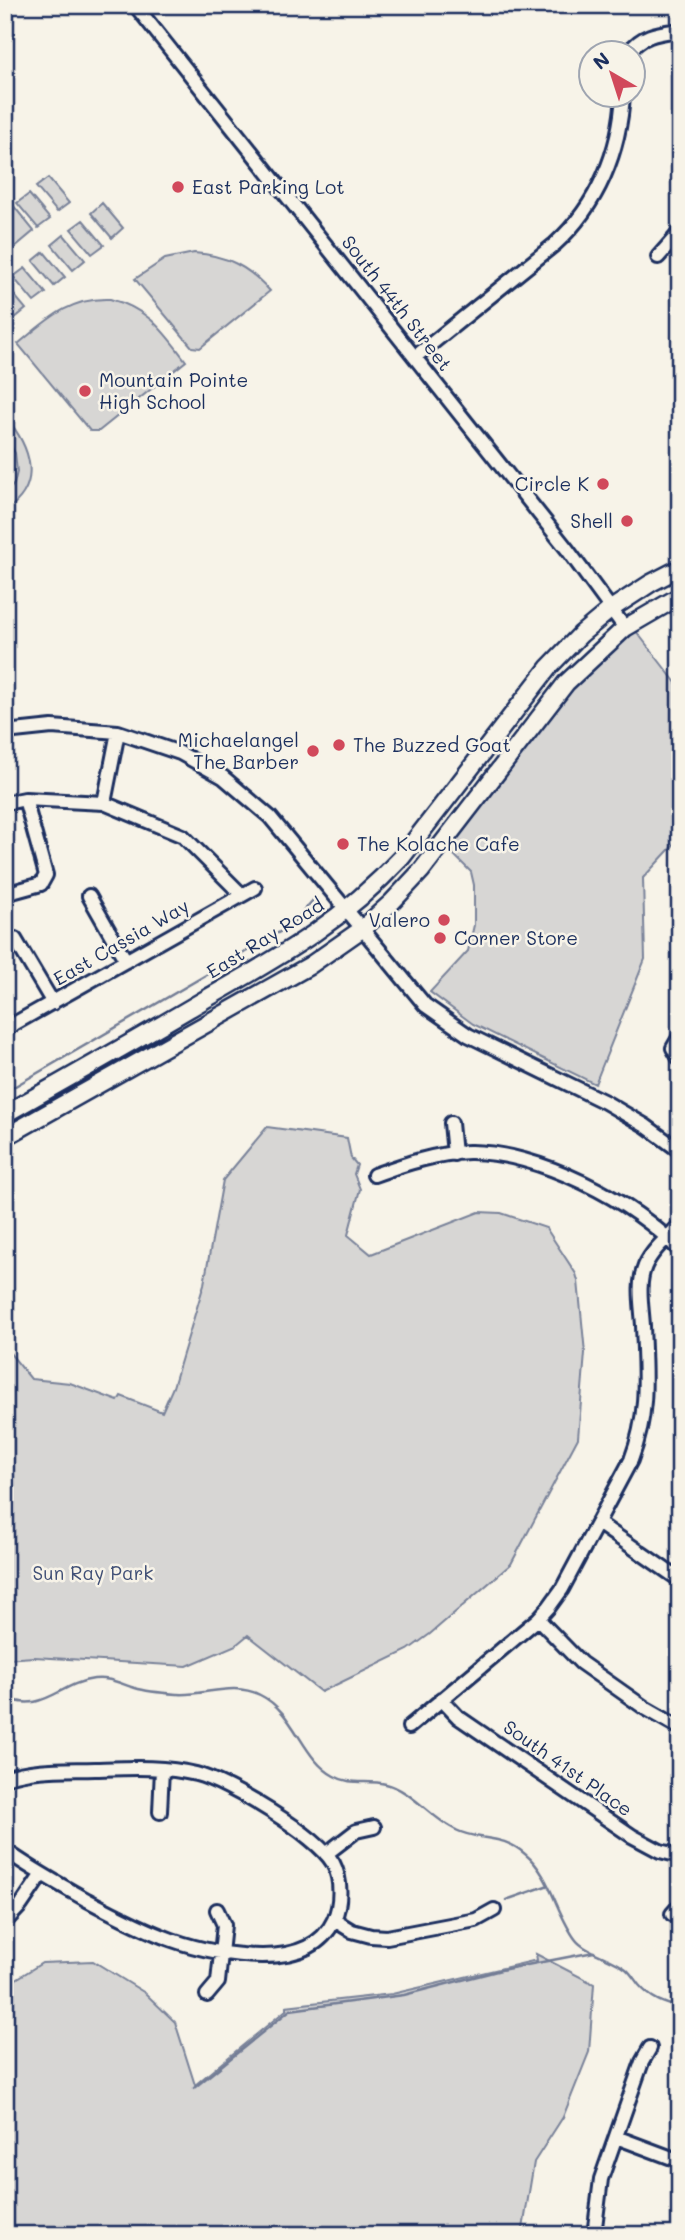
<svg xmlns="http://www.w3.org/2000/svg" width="685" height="2240" viewBox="0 0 685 2240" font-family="Mali,sans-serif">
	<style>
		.green { fill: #d7d6d4; stroke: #798299; stroke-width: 2 }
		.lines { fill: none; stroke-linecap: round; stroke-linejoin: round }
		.stream { stroke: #727c95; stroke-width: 2.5 }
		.minor-casing { stroke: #1b2f5e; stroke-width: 18 }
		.major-casing { stroke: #1b2f5e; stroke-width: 21 }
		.minor { stroke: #f7f3e8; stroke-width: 12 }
		.major { stroke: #f7f3e8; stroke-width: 16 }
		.poi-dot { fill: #d1495b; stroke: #f7f3e8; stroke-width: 2.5 }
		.labels { text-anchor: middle; stroke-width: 5; stroke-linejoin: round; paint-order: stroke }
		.poi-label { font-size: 19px; fill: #1b2f5e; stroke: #f7f3e8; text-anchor: start }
		.street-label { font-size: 19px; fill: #1b2f5e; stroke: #f7f3e8 }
		.park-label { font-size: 19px; fill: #415076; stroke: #f7f3e8 }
	</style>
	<rect width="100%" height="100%" fill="#f7f3e8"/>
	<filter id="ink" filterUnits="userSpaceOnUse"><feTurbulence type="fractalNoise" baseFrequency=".0143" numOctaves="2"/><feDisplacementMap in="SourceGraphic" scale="14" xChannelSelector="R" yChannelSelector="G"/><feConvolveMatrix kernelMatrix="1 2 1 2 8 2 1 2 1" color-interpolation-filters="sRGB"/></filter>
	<g filter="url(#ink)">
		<path class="green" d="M48,178L69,203L57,212L36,187Z
			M29,194L50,219L38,228L17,203Z
			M8,199L34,231L15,247L5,236V201Z
			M102,203L123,228L112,238L91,213Z
			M83,220L104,245L92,254L71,229Z
			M64,235L85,260L73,270L52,245Z
			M44,252L65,277L54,286L33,261Z
			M194,253C226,255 249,267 270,291L200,348L192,347L135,279L165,259Z
			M25,268L46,293L34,302L13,277Z
			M5,284L26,309L15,318L5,307Z
			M110,299C149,309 163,331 186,361L99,431H90L18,344C47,320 70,297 110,299Z
			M5,416C30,446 45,485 5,511V495L14,484L17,472L15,453L5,436Z
			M636,631L680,688V838L643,878L645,959L595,1084L473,1024L430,992L468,951L474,925V885L471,872L449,850L558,704L605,656Z
			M267,1127L347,1138L351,1158L357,1165L354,1174L360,1189L348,1235L371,1254L479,1212L501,1213L546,1228L576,1274L578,1281L585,1353L578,1438L511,1564L430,1634L408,1650L321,1692L248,1635L236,1645L187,1666L34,1657L5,1659V1347L31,1379L70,1383L118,1401L121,1396L162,1412L173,1387L204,1284L223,1180Z
			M536,1954L594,1984L589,2052L563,2117L534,2162L522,2235H5V1986L42,1963L93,1961L145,1993L175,2022L195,2085L286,2010V2006L392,1994L537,1960Z"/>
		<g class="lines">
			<path class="stream" d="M5,1092L290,926L314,899
				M5,1697C43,1715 59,1683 94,1679C109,1677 121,1684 135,1688C148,1692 163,1693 177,1694C205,1696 233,1681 260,1695C295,1712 302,1759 334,1776C351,1786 369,1779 386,1784C411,1790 432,1819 456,1830C480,1842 501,1833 525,1854C551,1875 556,1914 576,1940C585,1952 613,1958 626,1969C631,1973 635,1980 639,1985C651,1999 663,2003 680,2008
				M506,1900L546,1886
				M194,2088L290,2010L404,1995L501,1970L594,1952"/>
			<defs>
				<path id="minor" d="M135,5L567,549L625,628
					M629,52C642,34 659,33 680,30
					M658,257L680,232
					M415,357L555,244C598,205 620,151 623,94
					M5,732L52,727L118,732L180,753L223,777L270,817L425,1005L468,1035L605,1102L646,1126L680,1151
					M5,803L25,799L104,803L183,836L242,895
					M104,803L118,732
					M5,894L41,884L46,875L25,799
					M89,896L126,961
					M15,939L53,1003
					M5,1029L255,888
					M680,1036L673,1048L680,1060
					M451,1123L454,1154
					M374,1175C405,1164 436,1153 469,1152C535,1151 636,1201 680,1251
					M598,1523L680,1580
					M538,1619L581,1663L645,1708L680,1728
					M441,1699L458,1717L632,1836L660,1851L680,1856
					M409,1727L538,1619L549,1607L562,1589L631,1460C649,1413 645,1375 643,1326C642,1307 637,1284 645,1266C652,1250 668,1237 680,1225
					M5,1778C34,1768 65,1770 95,1769C129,1768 163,1766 196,1774C228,1782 317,1835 333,1863C342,1880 341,1904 334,1920
					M160,1812L162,1769
					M5,1850C31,1869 59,1884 87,1900C147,1932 193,1955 262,1956C291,1956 321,1949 334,1920L352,1931L371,1936L387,1937L476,1920L494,1910
					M326,1854L356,1831L374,1827
					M672,1914L680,1905
					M5,1922L21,1905L42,1874
					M207,1995L218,1982L224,1925L217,1910
					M616,2137L680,2161
					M594,2235L601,2179L642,2062L650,2048"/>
				<path id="major" d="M5,1114C72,1076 138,1039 204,1000C281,956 341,923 402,857L549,667L581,634L611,609L651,583L680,568
					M5,1137L309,966L362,929L392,902L421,871L566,683L625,628L680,596"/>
			</defs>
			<use href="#minor" class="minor-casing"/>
			<use href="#major" class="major-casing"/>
			<use href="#minor" class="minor"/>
			<use href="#major" class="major"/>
		</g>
	</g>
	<g class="poi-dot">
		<circle cx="178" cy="187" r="7"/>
		<circle cx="85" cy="391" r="7"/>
		<circle cx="603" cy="484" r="7"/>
		<circle cx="627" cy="521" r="7"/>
		<circle cx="339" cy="745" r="7"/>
		<circle cx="313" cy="751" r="7"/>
		<circle cx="343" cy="844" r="7"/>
		<circle cx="444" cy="920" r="7"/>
		<circle cx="440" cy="938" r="7"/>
	</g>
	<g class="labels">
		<g class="poi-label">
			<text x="192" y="194">East Parking Lot</text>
			<text x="99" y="387">Mountain Pointe<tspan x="99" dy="22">High School</tspan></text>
			<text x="589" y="491" text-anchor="end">Circle K</text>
			<text x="613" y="528" text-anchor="end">Shell</text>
			<text x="299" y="747" text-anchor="end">Michaelangel<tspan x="299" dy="22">The Barber</tspan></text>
			<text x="353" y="752">The Buzzed Goat</text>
			<text x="357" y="851">The Kolache Cafe</text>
			<text x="430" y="927" text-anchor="end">Valero</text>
			<text x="454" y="945">Corner Store</text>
		</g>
		<g class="street-label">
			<text transform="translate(397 303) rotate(52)" y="7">South 44th Street</text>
			<text transform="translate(265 938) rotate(-32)" y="7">East Ray Road</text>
			<text transform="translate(121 942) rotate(-30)" y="7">East Cassia Way</text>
			<text transform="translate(568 1768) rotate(35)" y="7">South 41st Place</text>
		</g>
		<g class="park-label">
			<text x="93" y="1580">Sun Ray Park</text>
		</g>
	</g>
	<rect width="685" height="2240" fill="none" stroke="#f7f3e8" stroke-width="28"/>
	<rect x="14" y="14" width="657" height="2212" fill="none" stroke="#1b2f5e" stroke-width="2.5" filter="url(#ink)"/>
	<g transform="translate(612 74) rotate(321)"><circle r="33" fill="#f7f3e8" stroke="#9fa5b1" stroke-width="2"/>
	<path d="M0-5L12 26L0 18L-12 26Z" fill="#d1495b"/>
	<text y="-10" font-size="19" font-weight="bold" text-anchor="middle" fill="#1b2f5e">N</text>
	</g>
</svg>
